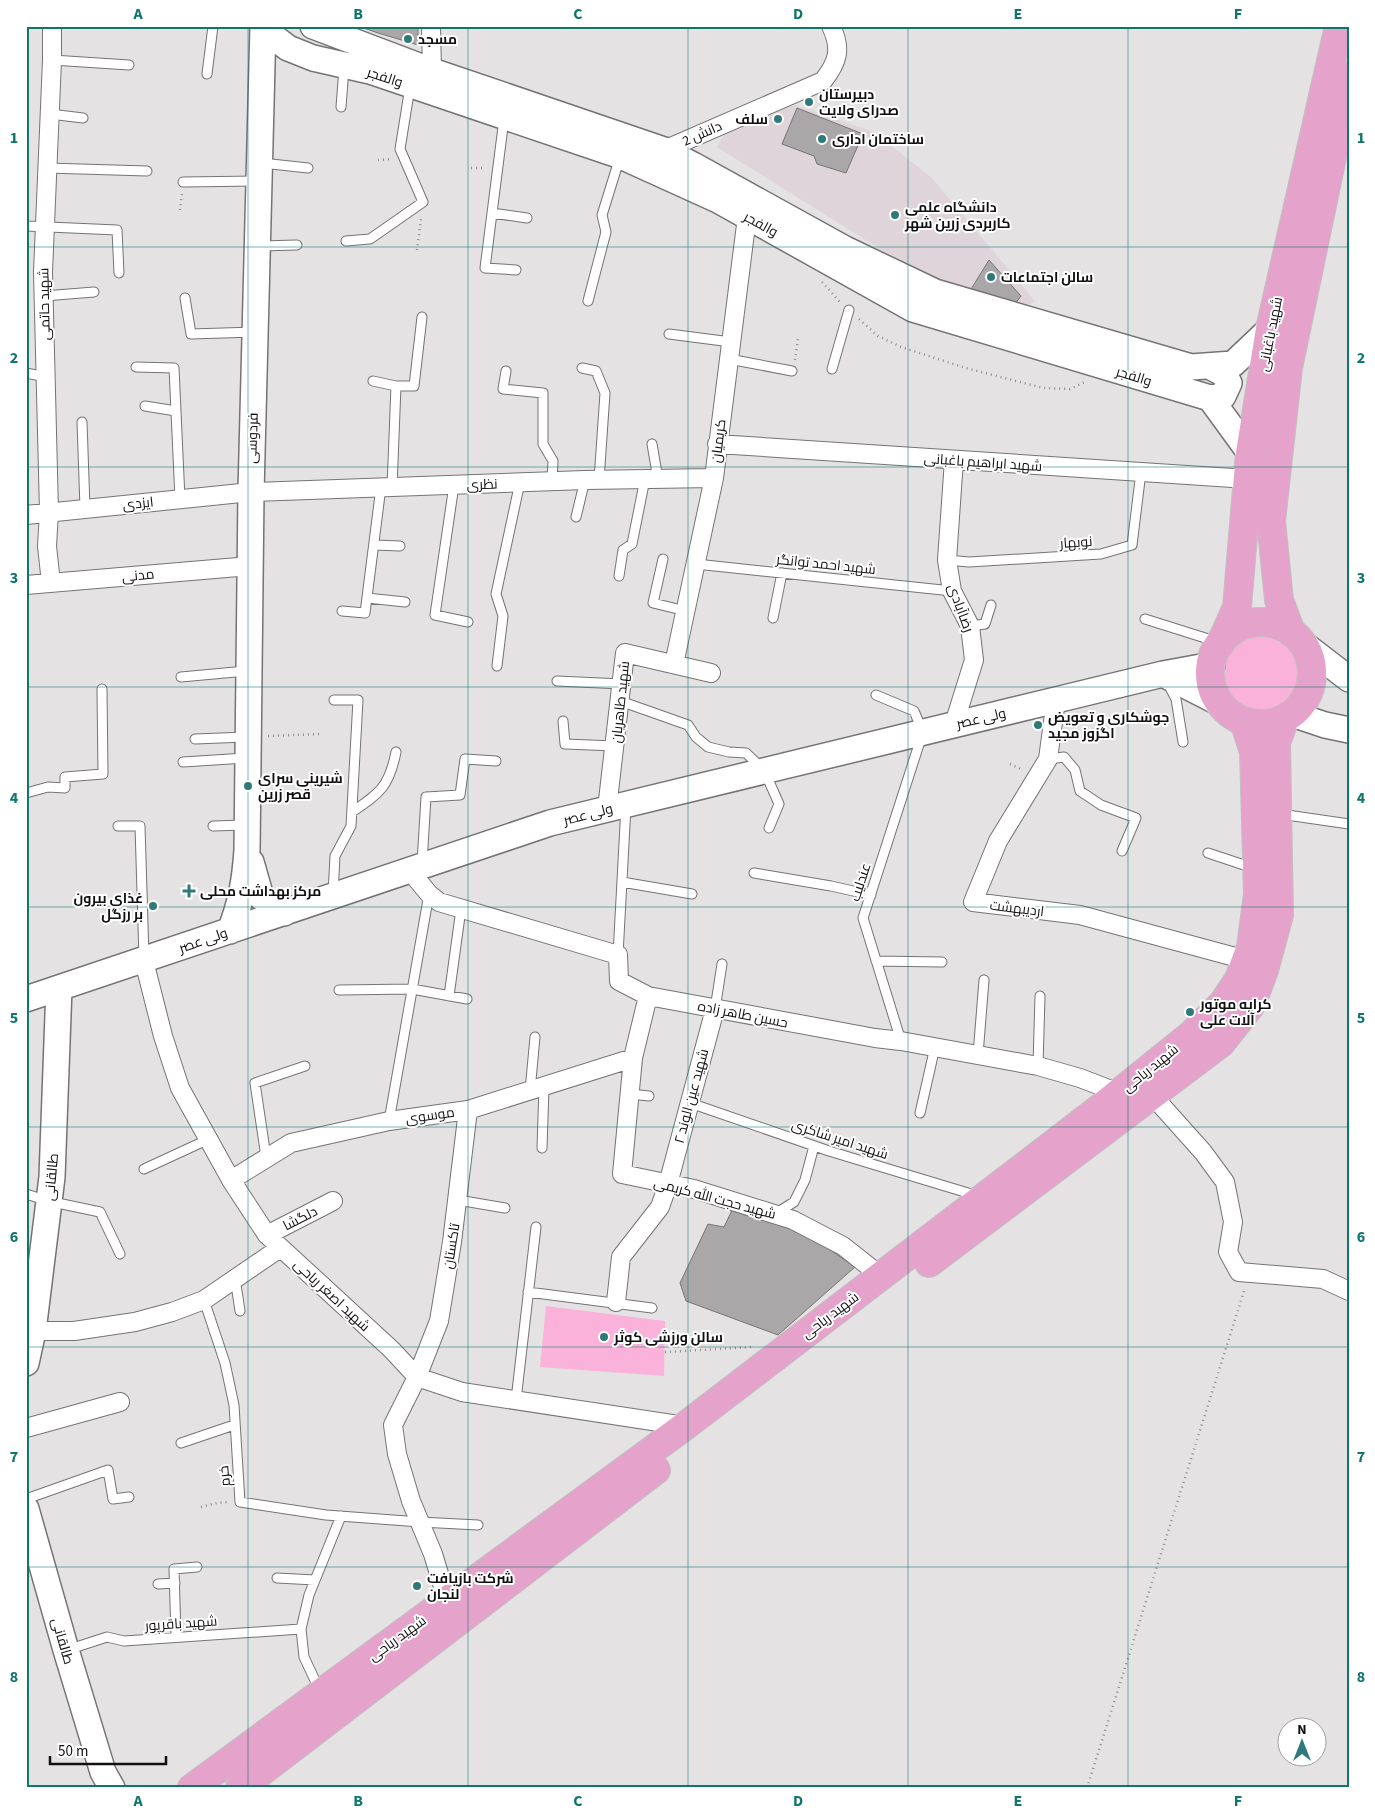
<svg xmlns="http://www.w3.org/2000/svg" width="1375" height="1814" viewBox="0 0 1375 1814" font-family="'Source Sans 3',Cairo,sans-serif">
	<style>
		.built { fill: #dfd4da }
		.green { fill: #fbb2da }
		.building { fill: #aaa7a9; stroke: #777475 }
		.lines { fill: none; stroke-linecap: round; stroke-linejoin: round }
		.lane-casing { stroke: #767375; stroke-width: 11 }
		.street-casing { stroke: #767375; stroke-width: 20 }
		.secondary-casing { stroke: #767375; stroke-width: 28 }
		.primary-casing { stroke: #c1c1c1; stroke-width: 30 }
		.path { stroke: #8e8c8d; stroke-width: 2.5; stroke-dasharray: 1 4; stroke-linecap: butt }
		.lane { stroke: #fff; stroke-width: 9 }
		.street { stroke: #fff; stroke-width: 18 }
		.secondary { stroke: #fff; stroke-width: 25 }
		.primary { stroke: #e5a2ca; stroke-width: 28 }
		.grid { fill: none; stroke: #0f766e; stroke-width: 1; stroke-opacity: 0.55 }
		.poi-dot { fill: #307979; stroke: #fff; stroke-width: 2 }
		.labels { text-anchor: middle; stroke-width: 4; stroke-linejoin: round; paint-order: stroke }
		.poi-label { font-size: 14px; font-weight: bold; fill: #111011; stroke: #fff; text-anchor: start }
		.street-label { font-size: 14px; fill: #111011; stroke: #fff }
		.neatline { fill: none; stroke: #0f766e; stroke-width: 2 }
		.grid-label { font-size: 16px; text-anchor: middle; font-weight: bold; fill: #0f766e }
	</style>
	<rect width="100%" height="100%" fill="#e5e2e4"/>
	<path class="built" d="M796,105L874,132L932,178L1035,301L1018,311L967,296L885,252L717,147L726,131L769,109Z"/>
	<path class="green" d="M1221 672a41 41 0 1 1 82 0a41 41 0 1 1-82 0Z
		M546,1306L665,1321L664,1376L540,1367Z"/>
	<path class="building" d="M358,26H418V45L378,33Z
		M797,108L863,134L846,173L817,164L814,156L782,144Z
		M989,260L1021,296L1012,308L968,294Z
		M733,1208L797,1227L855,1267L778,1335L686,1301L680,1283L708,1224L724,1227Z"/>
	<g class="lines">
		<defs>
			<path id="lane" d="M52,60L129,65
				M207,74L213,26
				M341,107L344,68
				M50,114L83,118
				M504,119L485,268L516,270
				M262,163L308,168
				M47,168L147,171
				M183,182L259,181
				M492,213L527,218
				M26,226L117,230L119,273
				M346,241L370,239L423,202L400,149L410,87
				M260,246L297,245
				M44,296L94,292
				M185,298L191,334L255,332
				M588,301L606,232L602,215L620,157
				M669,334L731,342
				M729,359L792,371
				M136,367L174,368L180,499
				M582,368L596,371L605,393L599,480
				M832,369L849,310
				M506,371L503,389L543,393V444L553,461L552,481
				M26,373L46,377
				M373,381L396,386
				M145,406L176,411
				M82,422L85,508
				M652,444L658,479
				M454,485L435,615L468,622
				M392,487L396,386H414L422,317
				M576,517L585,480
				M374,545L400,546
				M663,559L653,603L686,611
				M947,560L969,562L1101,554L1132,545L1141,472
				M696,564L952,591
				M619,576L623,550L632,544L645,479
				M367,598L405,602
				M342,611L365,613L381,487
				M773,618L782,573
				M1145,619L1218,642
				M970,626L985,624L991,605
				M497,666L503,616L496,594L520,482
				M181,677L246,671
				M557,681L622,684
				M1167,682L1176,699L1183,742
				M876,695L914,711L923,732L863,918L901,1041
				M620,701L688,725L696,737L708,747L729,752L746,753L764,770L779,804L769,828
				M563,721L565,744L615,746
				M195,739L246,737
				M1048,759L1064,757L1075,770L1080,791L1101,805L1136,818L1122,851
				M183,762L246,758
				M26,793L48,787L65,788V777L103,774L102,689
				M352,812C380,793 389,787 396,752
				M1280,814L1349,824
				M118,826H140L144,958
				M213,826L245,825
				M1208,853L1253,868
				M422,863L426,797L460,795L465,759L496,761
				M754,873L831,886L871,895
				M622,882L692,894
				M333,894L335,856L351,826L358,700H334
				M618,955L626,806
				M876,961L942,962
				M339,990L412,989L467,999
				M449,996L461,909
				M715,1009L722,964
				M978,1055L984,980
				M1038,1066L1040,996
				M530,1091L535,1037
				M630,1094L649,1096
				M690,1103L829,1151L978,1196
				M920,1113L935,1047
				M389,1121L429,894
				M542,1148L544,1087
				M266,1157L255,1083L305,1066
				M144,1169L209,1139
				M26,1194L48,1201L100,1212L120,1254
				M458,1200L505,1208
				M775,1214L794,1202L805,1180L814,1146
				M235,1278L240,1311
				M528,1292L652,1308
				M204,1300L225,1363L234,1405L240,1502L326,1515L420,1522L478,1525
				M516,1400L536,1227
				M181,1443L234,1425
				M26,1499L108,1470L113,1499L129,1497
				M277,1578L315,1580
				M158,1584L175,1583
				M176,1637L174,1569L197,1567
				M67,1650L107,1637L124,1641L301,1629
				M320,1691L304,1657L301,1629L309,1595L341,1516"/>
			<path id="street" d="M431,26L432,71
				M664,150L823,81C838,62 842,49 831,26
				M717,444L1248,479
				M954,460L947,560L952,591L970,626L974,660L954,724
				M26,515L251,492L585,480L714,478
				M51,583L47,546L49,512L43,272L52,60V26
				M26,585L250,566
				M674,664L714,478L747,217
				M1056,700L1048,759L998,841L973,902L1080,915L1246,960
				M607,809L625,653L711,673
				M410,871L429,894L439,902L618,955L619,981L648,996L875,1038L901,1041L1038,1066L1080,1078L1119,1093
				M144,961L163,1036L180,1088L231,1180L267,1235L392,1350L417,1377L462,1392L685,1426
				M648,996L633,1058L622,1174L694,1189L793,1220L843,1246L881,1276
				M1152,1095L1203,1152L1225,1182L1233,1222L1228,1252L1239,1272L1323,1279L1349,1291
				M231,1180L291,1143L389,1121L468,1110L633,1058
				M267,1235L333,1201
				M616,1302L621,1257L660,1207L668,1184L715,1009
				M26,1331H74L135,1322L172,1312L204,1300L280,1248
				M26,1428L120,1402
				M447,1600L433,1554L411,1501L397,1454L393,1425L417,1377L439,1321L452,1242L468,1110"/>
			<path id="secondary" d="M313,26L432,71L664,150L693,165L845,249L935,292L1191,367L1233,364L1270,329
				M263,29L288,48L313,58L370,71L621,156L718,200L913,309L1210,398L1250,453
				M1209,366L1224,374L1229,383L1223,396L1210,398
				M1302,643L1349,679
				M1163,674L1220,703
				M1292,714L1325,725L1349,730
				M251,862L261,897L284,913
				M230,931C241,903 245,880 247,850L251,492L263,26
				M26,999L550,823L1056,700L1163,674L1212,665
				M26,1363L33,1331L52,1177L59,988
				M26,1509L66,1650L103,1772L112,1788"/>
			<path id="primary" d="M1210 673a51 51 0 1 1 102 0a51 51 0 1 1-102 0Z
				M1291,632L1279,600L1271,521L1288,368L1349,76
				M1221,643L1237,607L1250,453L1270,329L1339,26
				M929,1263L1221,1043L1251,1005L1264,970L1279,915L1276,743L1285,718
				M192,1788L685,1426L1099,1109L1191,1035L1223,1003L1239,979L1251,947L1258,894L1254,752L1244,721
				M240,1788L656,1470"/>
		</defs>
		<use href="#lane" class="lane-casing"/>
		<use href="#street" class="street-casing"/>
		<use href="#secondary" class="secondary-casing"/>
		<use href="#primary" class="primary-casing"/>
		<path class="path" d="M378,160L393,159
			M471,168H486
			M180,210L182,193
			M417,250L421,219
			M822,282L840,302
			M859,319L878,336L901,347L966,368L1043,388L1070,389L1087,381
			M795,360L798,339
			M268,736L321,734
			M1010,764L1023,770
			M665,1352L753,1347
			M201,1507L217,1503L228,1502
			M1087,1788L1245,1288"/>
		<use href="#lane" class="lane"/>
		<use href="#street" class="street"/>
		<use href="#secondary" class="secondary"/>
		<use href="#primary" class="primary"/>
	</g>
	<path class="grid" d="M248,26V1788M468,26V1788M688,26V1788M908,26V1788M1128,26V1788M26,247H1349M26,467H1349M26,687H1349M26,907H1349M26,1127H1349M26,1347H1349M26,1567H1349"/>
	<g class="poi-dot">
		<circle cx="408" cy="39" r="5"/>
		<circle cx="809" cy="102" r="5"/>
		<circle cx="778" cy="119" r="5"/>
		<circle cx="822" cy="139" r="5"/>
		<circle cx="895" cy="215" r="5"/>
		<circle cx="991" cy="277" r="5"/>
		<circle cx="1038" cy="725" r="5"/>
		<circle cx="248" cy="786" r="5"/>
		<path d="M186.5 883.5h5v5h5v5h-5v5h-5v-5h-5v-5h5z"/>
		<circle cx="153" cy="906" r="5"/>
		<circle cx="1190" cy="1012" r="5"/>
		<circle cx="604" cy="1337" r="5"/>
		<circle cx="417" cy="1586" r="5"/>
	</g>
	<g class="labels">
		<g class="poi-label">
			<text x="418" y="44">مسجد</text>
			<text x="819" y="99">دبیرستان<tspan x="819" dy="16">صدرای ولایت</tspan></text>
			<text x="768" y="124" text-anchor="end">سلف</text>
			<text x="832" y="144">ساختمان اداری</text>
			<text x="905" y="212">دانشگاه علمی<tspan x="905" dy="16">کاربردی زرین شهر</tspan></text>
			<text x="1001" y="282">سالن اجتماعات</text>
			<text x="1048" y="722">جوشکاری و تعویض<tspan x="1048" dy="16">اگزوز مجید</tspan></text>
			<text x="258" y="783">شیرینی سرای<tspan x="258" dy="16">قصر زرین</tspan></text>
			<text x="200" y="896">مرکز بهداشت محلی</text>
			<text x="143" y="903" text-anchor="end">غذای بیرون<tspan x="143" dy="16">بر رزگل</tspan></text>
			<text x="1200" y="1009">کرایه موتور<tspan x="1200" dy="16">آلات علی</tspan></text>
			<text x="614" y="1342">سالن ورزشی کوثر</text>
			<text x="427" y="1583">شرکت بازیافت<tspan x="427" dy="16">لنجان</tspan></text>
		</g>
		<g class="street-label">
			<text transform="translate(385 77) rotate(18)" y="5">والفجر</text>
			<text transform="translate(702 133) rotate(-24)" y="5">دانش 2</text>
			<text transform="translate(761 224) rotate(29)" y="5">والفجر</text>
			<text transform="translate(44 304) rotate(-91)" y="5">شهید حاتمی</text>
			<text transform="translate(1270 334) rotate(-79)" y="5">شهید باغبانی</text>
			<text transform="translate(1134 376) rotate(17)" y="5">والفجر</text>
			<text transform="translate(252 438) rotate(-88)" y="5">فردوسی</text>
			<text transform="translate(718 441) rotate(-83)" y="5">کریمیان</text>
			<text transform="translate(983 462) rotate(4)" y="5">شهید ابراهیم باغبانی</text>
			<text transform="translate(482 484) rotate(-2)" y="5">نظری</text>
			<text transform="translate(138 503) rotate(-6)" y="5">ایزدی</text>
			<text transform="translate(1076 542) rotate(-4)" y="5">نوبهار</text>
			<text transform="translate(826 564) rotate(6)" y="5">شهید احمد توانگر</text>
			<text transform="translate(138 575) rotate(-5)" y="5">مدنی</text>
			<text transform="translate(961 608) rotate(70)" y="5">رضاآبادی</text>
			<text transform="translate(620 702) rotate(-84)" y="5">شهید طاهریان</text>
			<text transform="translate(981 718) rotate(-13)" y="5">ولی عصر</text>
			<text transform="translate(588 814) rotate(-14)" y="5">ولی عصر</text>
			<text transform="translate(860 882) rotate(-72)" y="5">عندلیب</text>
			<text transform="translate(1017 908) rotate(7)" y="5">اردیبهشت</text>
			<text transform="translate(203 940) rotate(-19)" y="5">ولی عصر</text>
			<text transform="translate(743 1014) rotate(11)" y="5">حسین طاهر زاده</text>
			<text transform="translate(1150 1068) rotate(-39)" y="5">شهید ریاحی</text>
			<text transform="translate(691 1096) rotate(-75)" y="5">شهید عین الوند ۲</text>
			<text transform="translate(430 1115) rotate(-8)" y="5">موسوی</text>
			<text transform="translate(840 1139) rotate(18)" y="5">شهید امیر شاکری</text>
			<text transform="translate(51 1177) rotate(-85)" y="5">طالقانی</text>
			<text transform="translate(715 1198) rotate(15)" y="5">شهید حجت الله کریمی</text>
			<text transform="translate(300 1218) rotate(-27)" y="5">دلگشا</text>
			<text transform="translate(451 1246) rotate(-81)" y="5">تاکستان</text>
			<text transform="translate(332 1295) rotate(43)" y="5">شهید اصغر ریاحی</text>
			<text transform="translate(830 1315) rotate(-37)" y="5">شهید ریاحی</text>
			<text transform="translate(224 1476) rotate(-95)" y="5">خرم</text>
			<text transform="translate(181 1623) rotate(-4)" y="5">شهید باقرپور</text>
			<text transform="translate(397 1638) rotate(-36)" y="5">شهید ریاحی</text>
			<text transform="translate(63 1641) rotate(74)" y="5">طالقانی</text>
		</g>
	</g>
	<rect width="1375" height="1814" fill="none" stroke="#ffffff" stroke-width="55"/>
	<g transform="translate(1302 1742)"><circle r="24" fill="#ffffff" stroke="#a09fa0"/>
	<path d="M0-4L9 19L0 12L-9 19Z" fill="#307979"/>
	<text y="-8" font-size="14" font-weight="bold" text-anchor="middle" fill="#111011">N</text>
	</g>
	<path d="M50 1756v8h116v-8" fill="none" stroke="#111011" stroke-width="2.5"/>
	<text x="58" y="1756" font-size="15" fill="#111011" stroke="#ffffff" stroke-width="4" paint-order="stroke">50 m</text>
	<rect x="28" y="28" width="1320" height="1758" class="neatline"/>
	<g class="grid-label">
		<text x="138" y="19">A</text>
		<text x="358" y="19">B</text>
		<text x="578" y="19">C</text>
		<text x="798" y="19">D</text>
		<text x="1018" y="19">E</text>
		<text x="1238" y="19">F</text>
		<text x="14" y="143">1</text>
		<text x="1361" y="143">1</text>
		<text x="14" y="363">2</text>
		<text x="1361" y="363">2</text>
		<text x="14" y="583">3</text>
		<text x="1361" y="583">3</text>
		<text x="14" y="803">4</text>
		<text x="1361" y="803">4</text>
		<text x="14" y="1023">5</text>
		<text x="1361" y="1023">5</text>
		<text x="14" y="1242">6</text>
		<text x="1361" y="1242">6</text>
		<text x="14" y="1462">7</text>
		<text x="1361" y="1462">7</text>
		<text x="14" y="1682">8</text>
		<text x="1361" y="1682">8</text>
		<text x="138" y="1806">A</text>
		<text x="358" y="1806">B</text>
		<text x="578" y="1806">C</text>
		<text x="798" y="1806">D</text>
		<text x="1018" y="1806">E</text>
		<text x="1238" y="1806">F</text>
	</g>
</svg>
